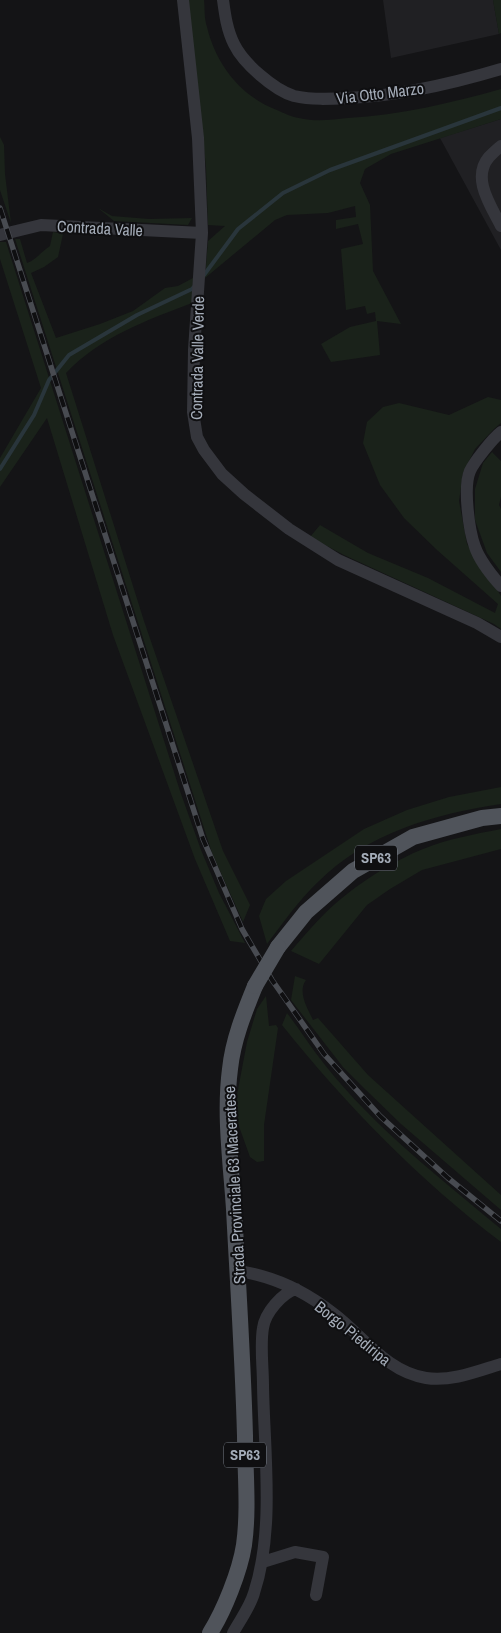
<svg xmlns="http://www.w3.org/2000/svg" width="501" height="1633" viewBox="0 0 501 1633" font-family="'Archivo Narrow',sans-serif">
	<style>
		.built { fill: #202023 }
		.green { fill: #1a221a }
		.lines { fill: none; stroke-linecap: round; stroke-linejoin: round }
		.stream { stroke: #29353b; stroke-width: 4 }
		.minor { stroke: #35363c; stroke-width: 12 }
		.major { stroke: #50545b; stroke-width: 16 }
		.rail-casing { stroke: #484b51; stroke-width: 5.5 }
		.rail { stroke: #0f0f11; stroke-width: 4; stroke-dasharray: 11; stroke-linecap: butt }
		.major-bridge { stroke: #50545b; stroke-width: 16 }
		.labels { text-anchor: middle; stroke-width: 4; stroke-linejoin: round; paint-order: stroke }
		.shield { fill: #0f0f11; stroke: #777d86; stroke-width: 1 }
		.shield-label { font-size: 15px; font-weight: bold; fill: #a4acb8 }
		.street-label { font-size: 16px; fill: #a4acb8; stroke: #0f0f11 }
	</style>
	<rect width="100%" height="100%" fill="#141416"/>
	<path class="built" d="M383,0H493L499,34L391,58Z
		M501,119V250L440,138Z"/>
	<path class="green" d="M188,0H204C205,9 204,18 207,27C216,64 240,96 277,110C284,113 291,117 299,118C315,122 331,120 348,118C400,115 451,103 501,89V119L391,154L365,169L360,183L370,205L373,271L401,324L377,321L380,355L331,362L321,344L350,327L376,321L375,312L367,314L365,306L346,310L341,249L363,244L358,224L336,229V220L356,217L355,206L328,213L287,215L275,220L205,278L208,241L225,226L208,225L206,167Z
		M493,0H501V33L499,34Z
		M0,137L4,145L5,174L11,223L0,190Z
		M98,208L112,216L149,219L192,218L188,225L114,221Z
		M53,232L63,234L58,257L44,267L31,273L56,338L100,324L133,311L165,288L178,286L193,278L192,303C147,320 100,337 66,373L144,621L223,851L250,905L243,922L212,853L15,239H20L27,263C36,260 42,251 50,246Z
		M0,242H6L180,791L201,850L219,893L245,943L230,941L195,859L113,635L47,418L0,487V458L41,388L0,259Z
		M488,397L501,400V423L494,429L475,449L463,473L459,501L467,544L501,596V629L494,624L344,555L310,537L320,525L368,553L428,578L495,613L498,604L437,550L404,518L380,485L363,443L367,422L383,407L399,403L449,415Z
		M492,452L501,461V497L499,505L501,509V572L487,553L475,520V489L483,463Z
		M501,787V804C434,814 367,833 318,882C298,901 283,923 267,944L259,916L266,899L286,881L364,829L407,810L449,797Z
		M501,829V849L422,870L390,889L367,905L319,964L291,951C308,931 326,910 347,894C370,876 396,860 423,849C448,839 475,834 501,829Z
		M295,976L306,980C297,992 308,1009 313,1020L318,1018L368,1075L501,1195V1210L401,1124L366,1090L343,1067L291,1000Z
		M266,996L269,1026L276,1025L278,1028L264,1125V1161L257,1162L250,1157L236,1118V1100L247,1042L257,1009Z
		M287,1013C300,1030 312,1049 325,1065C375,1128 440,1178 501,1229V1242C419,1180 346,1105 282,1025Z"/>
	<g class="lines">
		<path class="stream" d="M204,275L238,229L283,193L330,170L501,108
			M0,469L34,415L49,380L69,355L137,315L192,289L195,286"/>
		<path class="minor" d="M183,0L198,138L201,209L202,233L194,350L193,412L197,437L204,450L222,474L244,494L289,529L338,560L477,623L501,637
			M223,0C225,15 227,30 234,44C243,63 274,90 294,96C311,100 330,99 347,98C399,96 451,84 501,69
			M501,146C497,149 493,153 489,157C471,178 491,206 501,226
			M0,235L41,225L202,233
			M501,432C493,438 474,462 470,471C463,487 469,531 475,547C479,559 492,576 501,586
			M238,1271C274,1276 305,1291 334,1314C364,1337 387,1372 426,1378C451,1382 478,1371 501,1364
			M262,1561H266L295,1552L323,1557L316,1595
			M233,1633C240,1620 250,1607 254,1593C275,1529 264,1451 263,1385C263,1367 260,1345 263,1328C265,1313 282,1293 296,1289"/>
		<path class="major" d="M278,947L306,912L353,871L413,837L482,818L501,816
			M210,1633C224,1611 240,1571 244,1545C249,1509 245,1472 245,1436C243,1360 238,1285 234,1209C231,1163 224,1115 230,1069C233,1040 244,1013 255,986"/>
		<defs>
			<path id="rail" d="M0,208L203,839L242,929L272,980L324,1054L380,1116L448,1178L501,1221"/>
		</defs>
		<use href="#rail" class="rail-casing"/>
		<use href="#rail" class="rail"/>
		<path class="major-bridge" d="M255,986L278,947"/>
	</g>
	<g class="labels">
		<g class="shield">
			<rect x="355" y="845.5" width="42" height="25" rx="4"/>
			<rect x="224" y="1442.5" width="42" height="25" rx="4"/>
		</g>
		<g class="shield-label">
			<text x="376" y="863">SP63</text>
			<text x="245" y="1460">SP63</text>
		</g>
		<g class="street-label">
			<text transform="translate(380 93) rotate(-7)" y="6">Via Otto Marzo</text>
			<text transform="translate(100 228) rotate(3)" y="6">Contrada Valle</text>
			<text transform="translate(197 358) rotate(-89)" y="6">Contrada Valle Verde</text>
			<text transform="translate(234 1185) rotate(-93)" y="6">Strada Provinciale 63 Maceratese</text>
			<text transform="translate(353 1333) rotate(39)" y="6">Borgo Piediripa</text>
		</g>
	</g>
</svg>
